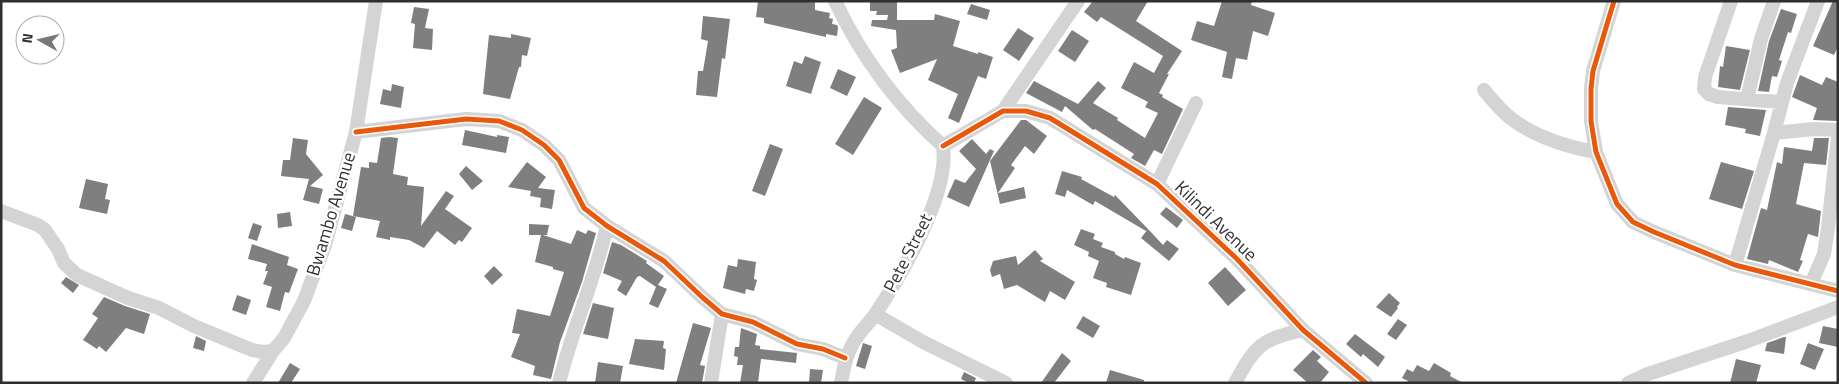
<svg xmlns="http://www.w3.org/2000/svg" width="1839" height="384" viewBox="0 0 1839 384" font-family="'Titillium Web',sans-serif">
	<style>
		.building { fill: #7f7f7f }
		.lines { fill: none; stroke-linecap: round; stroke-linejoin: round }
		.street { stroke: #d4d4d4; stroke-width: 14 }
		.cycleway-casing { stroke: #fff; stroke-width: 8 }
		.cycleway { stroke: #e8590c; stroke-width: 5 }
		.labels { text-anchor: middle; stroke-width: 5; stroke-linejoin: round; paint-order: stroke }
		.street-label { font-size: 18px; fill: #2f2f2f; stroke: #fff }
	</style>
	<rect width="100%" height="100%" fill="#fff"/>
	<path class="building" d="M758,1H815V10L830,13L829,18L833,19L832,24L837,25L838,27L837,36L826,34V37L764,23V18L756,17Z
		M870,1H897V20H934L935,14L960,21L953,46L978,54V52L993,57L986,79L978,76L959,123L948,118L958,94L928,80L937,59L900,73L891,50L897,48L896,30L871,26L872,20H887L888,15H876L877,11H870Z
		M1093,1H1148L1136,21L1182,51L1167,74H1169L1159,93L1163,95L1162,97L1183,109L1162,154L1154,150L1145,166L1131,158L1134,154L1095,129L1093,130L1065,106L1062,112L1026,93L1034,81L1078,104L1098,81L1106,88L1093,103L1118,118L1117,120L1145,138L1158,113L1145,107L1148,102L1121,88L1134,62L1154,73L1163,56L1101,17L1097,22L1084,12Z
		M1222,1H1252L1251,5L1275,13L1268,36L1253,31L1247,60L1236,58L1232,79L1222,77L1227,52L1191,40L1197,21L1214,26Z
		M1833,1H1838V46L1834,55L1813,46Z
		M971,4L990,10L987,20L967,14Z
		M414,7L429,9L425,28L433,29L432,50L413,48L415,24L411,23Z
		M1781,9L1797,14L1791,33L1788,32L1779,60L1782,61L1777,77L1772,76L1769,92L1758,91L1769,41Z
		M703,16L730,19L725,59L722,58L717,97L696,95L698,71H703L708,41L701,39Z
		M1018,28L1034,38L1019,61L1003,50Z
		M1072,30L1089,41L1075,62L1058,51Z
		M511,34L531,38L527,56L522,55L521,67H519L510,99L483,94L489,35L511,38Z
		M1726,46L1750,50L1740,90L1718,87L1720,66L1723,67Z
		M805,56L821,62L811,94L786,86L794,61L802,64Z
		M838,69L856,77L847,96L830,88Z
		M1800,75L1822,85L1826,77L1838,82L1837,121L1813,120L1817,108L1792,97Z
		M392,84L404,87L401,108L380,104L383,89L391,91Z
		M864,97L882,108L853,155L835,144Z
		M1728,107L1766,110L1760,136L1745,133L1746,129L1725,125Z
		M1021,120H1026L1047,136L1034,154L1025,146L1011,165L1015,168L998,193L1024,187L1026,198L1000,204L990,161Z
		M465,130L497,137V135L509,137L506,153L462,145Z
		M389,137L398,138L393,174L408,177L407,185L424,187L421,226L446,191L454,196L445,209L472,228L462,242L459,240L455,245L437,231L424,248L409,240L390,237V240L376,237L380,221L353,216L361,167L369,168V162L377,163L381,138Z
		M293,138L308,140L306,154L323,175L310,186L323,189L319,204L303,200L309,179L281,176L283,160H290Z
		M1814,138H1829L1826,165L1804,163L1796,204L1821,211L1818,237L1808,234L1800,260L1803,261L1798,272L1769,260L1768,264L1747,259L1761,208L1767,210L1777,162L1782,164L1784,147L1812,151Z
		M972,139L986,154L990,149L994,151L969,207L947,197L955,179L965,183L976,169L959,151Z
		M770,144L783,149L765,196L752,191Z
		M527,162L546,177L538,188L555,190L552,209L540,207L541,198L530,196L531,191L508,187Z
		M1721,162L1754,171L1742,209L1709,199Z
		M466,166L483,181L472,190L459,174Z
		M1062,171L1082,177L1081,179L1114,197L1115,195L1148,229L1146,231L1095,201L1093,205L1067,190L1065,197L1055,194Z
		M86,179L108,184L105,199L110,200L107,214L79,208Z
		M1166,207L1183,220L1177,228L1160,214Z
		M290,212L292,226L278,228L277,214Z
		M345,214L356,217L352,231L341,228Z
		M253,223L262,226L257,241L248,238Z
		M529,224L549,225L547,235H543L571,244L577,230L586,234L588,230L596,233L582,282L560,342L551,379L533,375L535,366L511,357L520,334L512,333L517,309L550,316L564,272L553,269V267L535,262L541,235H529Z
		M1081,229L1095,234L1093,239L1103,243L1101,247L1115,252V254L1124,259L1125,257L1141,263L1131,295L1106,287L1107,283L1093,278L1099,261L1088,256L1089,252L1074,245Z
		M1148,229L1163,245L1167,240L1179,249L1169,261L1141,238Z
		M612,242L621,245L647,261L646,263L664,276L658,285L667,289L658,308L649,304L656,287L640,276L637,277L626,296L617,290L622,281L603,273Z
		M252,244L289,257L287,265L298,269L289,293L285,292L280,311L266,307L272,287L263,284L268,271H265L267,264L248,259Z
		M1035,250L1043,259L1040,261L1075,282L1065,300L1050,291L1045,302L1017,285L1004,289L1000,274L992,277L990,270L993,261L1016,256L1018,265Z
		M738,259L756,262L754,279L757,280L754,291L746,289L745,294L723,288L728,265L737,267Z
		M494,266L503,275L492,285L484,276Z
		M1225,267L1246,290L1228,306L1208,283Z
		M66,277L79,285L73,293L61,283Z
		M1389,293L1400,303L1397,307L1398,308L1391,317L1376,307Z
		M237,295L251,300L246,315L232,310Z
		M104,297L125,306L150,314L144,334L126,328L106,352L99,346L97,349L83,340L98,318L92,314Z
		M593,303L614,308L608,339L583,334Z
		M1083,316L1100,326L1093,338L1076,328Z
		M1398,319L1407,325L1396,340L1387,334Z
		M693,323L711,328L700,365L705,366L702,383H676Z
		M1823,326L1838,329V347L1819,343Z
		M741,328L757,334L755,345L760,346V349L797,353L796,363L761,359L758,383H740L743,365H737L738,357L734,356L735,347H739Z
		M1355,334L1385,357L1378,367L1363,354L1361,357L1346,344Z
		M196,336L206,341L204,351L193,348Z
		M1784,337H1786L1784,354L1765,351L1767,343Z
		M635,339L664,341L663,348L666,349L664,370L629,364Z
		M863,343L872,346L865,369L856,366Z
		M1808,343L1824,349L1815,370L1800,364Z
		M1313,350L1321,357L1317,361L1329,372L1320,383H1308L1293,370Z
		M1062,353L1071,361L1054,383H1041Z
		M1736,359L1761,365L1756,383H1730Z
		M598,362L623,366L620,383H595Z
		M290,363L300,369L291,383H278Z
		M1434,363L1451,373L1450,376L1463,383H1407L1408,381L1402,378L1407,369L1413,372L1417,365L1429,371Z
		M810,369L823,370L821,383H809Z
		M1110,370L1144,380V383H1106Z
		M964,372L976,378L974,383H969L961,379Z"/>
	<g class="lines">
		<path class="street" d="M835,1C861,56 898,106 943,146C950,193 902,274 876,313C871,321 863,328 857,337C847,351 844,366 841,383
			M1614,1L1593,71L1591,89V121L1596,152L1617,204L1633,222L1654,232L1735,265L1838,291
			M1731,1L1705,77L1704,89L1709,94L1718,97L1781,102
			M1484,90C1493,101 1502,112 1513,120C1538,138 1567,147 1596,152
			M1747,99L1761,39L1774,1
			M1003,111L1078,1
			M356,132L466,119L499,121L522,130L544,145L559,160L584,208L607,226L664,261L702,297L722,314L753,322L797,344L823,349L845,358
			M1774,133L1814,129L1838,130
			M943,146L1003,111H1026L1050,118L1157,184L1237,259L1303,330L1366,383
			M1157,184L1196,103
			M1,211L38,225L45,230L58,249L64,263L77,275L128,298L159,308L194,326L252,350L263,352L273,351
			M1735,265L1774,133L1787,83L1818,1
			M1811,284L1824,254L1828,228L1838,137
			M875,314L923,342L1006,383
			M253,383L273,351L284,338L304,301L325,245L356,132L376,1
			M559,383C572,330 595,279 607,226
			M711,383L722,314
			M1235,383C1255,346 1261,339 1303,330
			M1628,383L1645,375L1748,341L1838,307"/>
		<defs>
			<path id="cycleway" d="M1614,1L1593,71L1591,89V121L1596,152L1617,204L1633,222L1654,232L1735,265L1838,291
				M356,132L466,119L499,121L522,130L544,145L559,160L584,208L607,226L664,261L702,297L722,314L753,322L797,344L823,349L845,358
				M943,146L1003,111H1026L1050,118L1157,184L1237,259L1303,330L1366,383"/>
		</defs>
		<use href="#cycleway" class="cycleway-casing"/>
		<use href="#cycleway" class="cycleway"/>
	</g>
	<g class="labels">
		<g class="street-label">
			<text transform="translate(331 214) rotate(-73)" y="6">Bwambo Avenue</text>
			<text transform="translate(1216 221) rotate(44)" y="6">Kilindi Avenue</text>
			<text transform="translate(908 253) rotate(-63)" y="6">Pete Street</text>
		</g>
	</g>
	<rect width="1839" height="384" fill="none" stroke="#2f2f2f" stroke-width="5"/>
	<g transform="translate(40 40) rotate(278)"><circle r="24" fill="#ffffff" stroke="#acacac"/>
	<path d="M0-4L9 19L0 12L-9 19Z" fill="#787878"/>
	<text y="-8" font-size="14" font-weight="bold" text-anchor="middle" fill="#2f2f2f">N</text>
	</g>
</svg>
